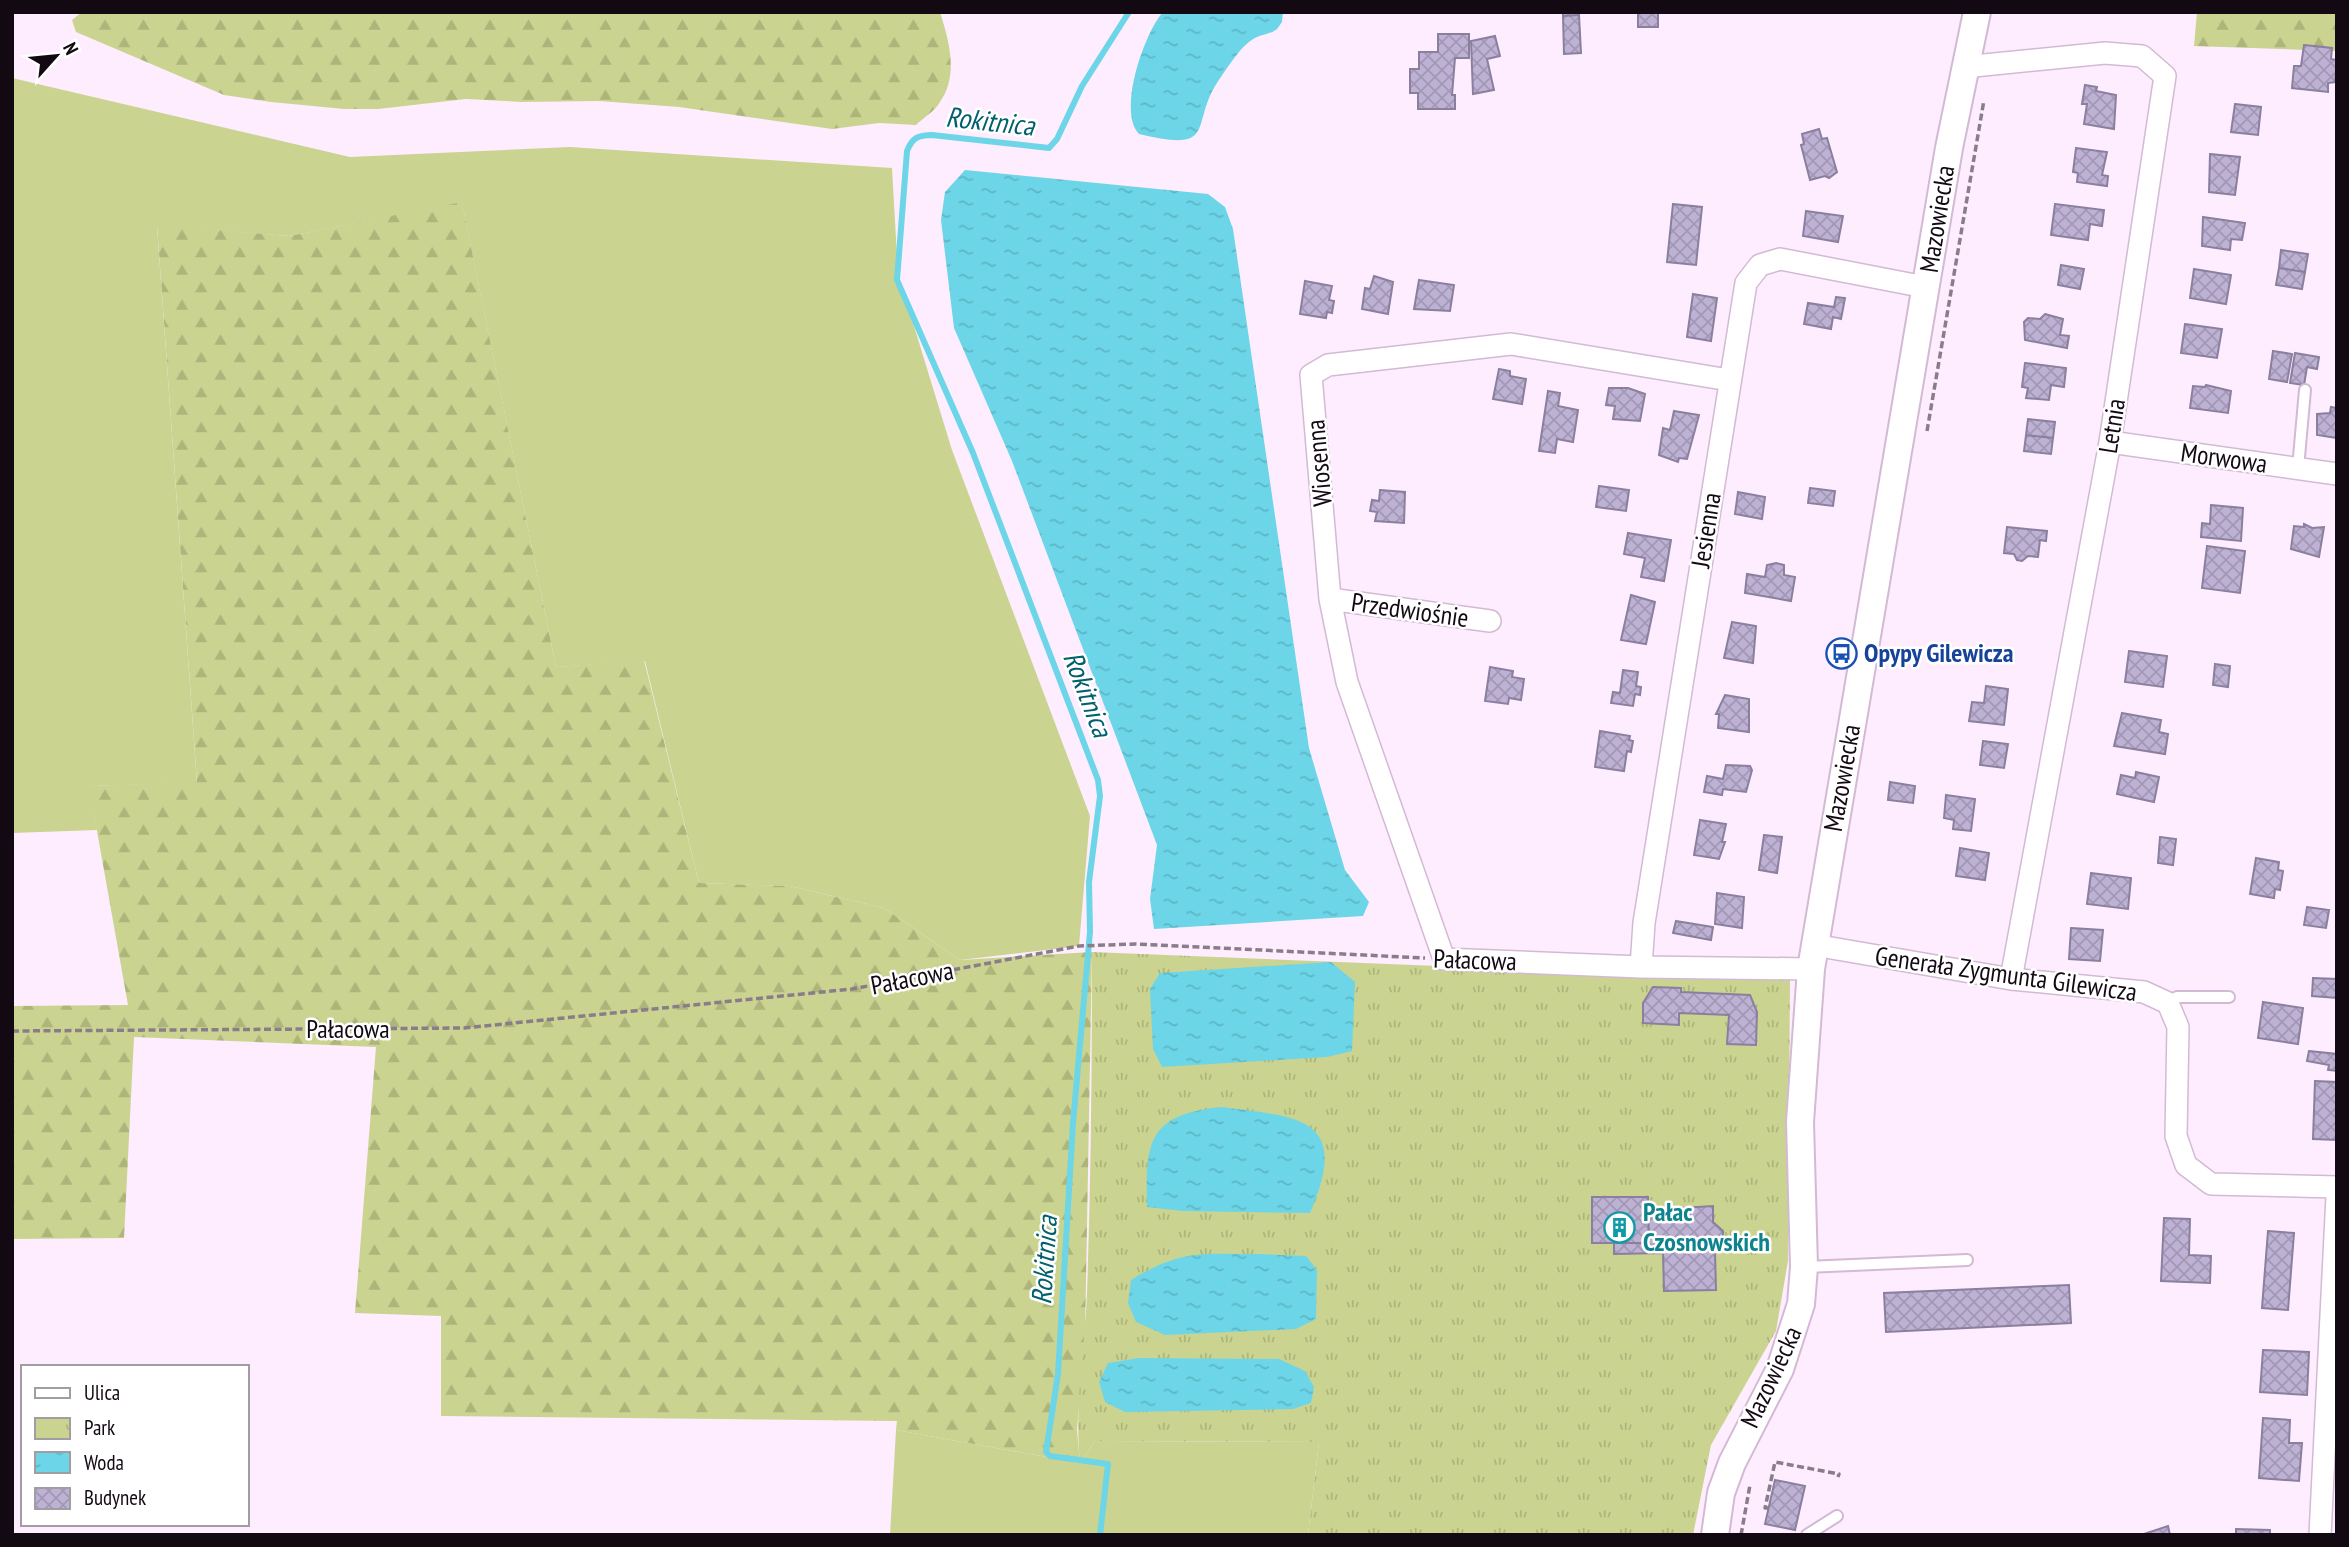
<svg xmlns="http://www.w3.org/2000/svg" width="2349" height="1547" viewBox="0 0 2349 1547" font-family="'PT Sans Narrow',sans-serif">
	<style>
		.green { fill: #cad490 }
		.forest { fill: url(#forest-firs) }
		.park { fill: url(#park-tufts) }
		.water { fill: url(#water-ripples) }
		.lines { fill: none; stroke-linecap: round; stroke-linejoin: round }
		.stream { stroke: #6cd5e7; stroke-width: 6 }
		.building { fill: url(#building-cross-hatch); stroke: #8a7f9f; stroke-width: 2 }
		.service-casing { stroke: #d4b9d5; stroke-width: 14 }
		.minor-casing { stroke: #d4b9d5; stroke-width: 24 }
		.tertiary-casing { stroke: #d4b9d5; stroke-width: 30 }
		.path { stroke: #8a7d8a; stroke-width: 3.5; stroke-dasharray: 7 3.5; stroke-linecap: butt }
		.service { stroke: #fff; stroke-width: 10 }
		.minor { stroke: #fff; stroke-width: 21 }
		.tertiary { stroke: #fff; stroke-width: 26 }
		.labels { text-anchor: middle; stroke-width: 5; stroke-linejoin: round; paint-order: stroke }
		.street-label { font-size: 26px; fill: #130913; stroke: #fff }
		.transit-label { font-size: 26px; font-weight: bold; fill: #164399; stroke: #fff; text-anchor: start }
		.culture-label { font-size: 26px; font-weight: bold; fill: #0d838f; stroke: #fff; text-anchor: start }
		.water-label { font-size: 28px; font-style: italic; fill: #00606d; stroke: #fff }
	</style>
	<defs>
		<pattern id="forest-firs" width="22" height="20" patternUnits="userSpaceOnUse" patternTransform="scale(1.75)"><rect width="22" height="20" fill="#cad490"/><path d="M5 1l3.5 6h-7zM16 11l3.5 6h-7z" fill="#adb57b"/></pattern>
		<pattern id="park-tufts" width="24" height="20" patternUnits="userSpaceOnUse" patternTransform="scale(1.75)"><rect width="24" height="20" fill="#cad490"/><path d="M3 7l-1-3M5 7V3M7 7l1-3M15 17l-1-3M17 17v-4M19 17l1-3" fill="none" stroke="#adb57b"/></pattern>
		<pattern id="water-ripples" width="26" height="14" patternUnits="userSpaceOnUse" patternTransform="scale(1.75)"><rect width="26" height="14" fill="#6cd5e7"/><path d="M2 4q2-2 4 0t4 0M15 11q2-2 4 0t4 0" fill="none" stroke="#5db6c5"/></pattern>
		<pattern id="building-cross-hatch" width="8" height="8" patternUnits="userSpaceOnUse" patternTransform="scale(1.75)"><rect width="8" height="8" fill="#beb2d4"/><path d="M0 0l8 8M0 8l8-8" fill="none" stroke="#a298b5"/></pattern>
	</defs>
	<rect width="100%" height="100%" fill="#feedfe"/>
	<path class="green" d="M12,78L350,157L570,147L892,168L898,274L952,450L1090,816L1079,946L960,960L884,908L790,886L699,883L645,661L556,667L462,203L289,236L157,226L197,783L90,786L97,830L12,833Z
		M896,1430L1080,1463L1095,1441L1319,1442L1308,1535H890Z"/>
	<path class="forest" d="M82,12H940C949,41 959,75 940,102C935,111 923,118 916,125L879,123L832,129L679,107L599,101L522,102L466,99L378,109H344L271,102L224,95L76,32L72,20Z
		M2197,12H2337V51L2194,46Z
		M462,202L556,667L644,660L699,883L790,886L884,908L960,960L1092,952L1085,1336L1077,1430L1080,1463L896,1430L897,1421L441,1416V1316L355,1313L376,1047L134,1037L124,1238L12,1239V1006L128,1005L89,786L197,782L157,225L289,236Z"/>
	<path class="park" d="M1092,952L1790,980L1788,1261L1776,1331L1711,1445L1693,1535H1308L1319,1442L1095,1441L1080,1463C1074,1406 1085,1349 1087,1293C1091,1179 1092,1065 1092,952Z"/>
	<path class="water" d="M1163,12H1283L1282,22L1277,29C1271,34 1264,34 1257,37C1243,43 1230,64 1221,77C1187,123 1222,154 1139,134C1117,112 1144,33 1163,12Z
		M965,170L1208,194L1225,207L1233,229L1309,748L1345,870L1369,902L1363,916L1154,929L1150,899L1157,845L1012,461L954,328L941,220L945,192Z
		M1331,962L1355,982L1352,1051L1327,1057L1162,1067L1153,1049L1150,989L1160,973Z
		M1221,1107C1298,1117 1352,1116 1310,1213L1182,1211L1147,1207C1146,1142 1147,1115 1221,1107Z
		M1258,1254L1306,1256L1317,1270L1316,1319L1296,1329L1165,1335L1136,1322L1128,1303L1131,1280C1181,1249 1202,1254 1258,1254Z
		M1139,1358L1279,1359L1305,1371L1314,1387L1311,1403L1293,1409L1125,1412L1105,1402L1099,1382L1108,1363Z"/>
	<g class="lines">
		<path class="stream" d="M1100,1535L1108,1464L1050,1456L1046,1452L1058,1374L1073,1123L1090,932L1089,882L1100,796L1098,780L973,453L897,280L907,151C912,138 918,135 932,135L1049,148L1057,139L1082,86L1129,12"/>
	</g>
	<path class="building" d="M1563,12H1579V15L1563,16Z
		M1638,12H1658V27H1638Z
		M1579,15L1581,53L1564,54L1563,16Z
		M1438,34H1469V58H1455L1452,95H1455V109H1418V93H1410V69H1419V52H1438Z
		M1495,36L1500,56L1487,59L1494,90L1473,94L1471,41Z
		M2304,45L2332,48L2331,59L2337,60V66L2335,82L2328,83V92L2292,88L2294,66H2301Z
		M2085,85L2097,87L2096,91L2116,95L2114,129L2084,124L2087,104H2082Z
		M2235,104L2261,107L2258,135L2231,132Z
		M1819,129L1822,139L1827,138L1837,172L1829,178L1825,176L1810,180L1801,145L1804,144L1802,134Z
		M2076,148L2107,152L2102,175L2108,176L2107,186L2077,182L2078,173L2073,172Z
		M2210,154L2240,157L2235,195L2209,192Z
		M1673,204L1702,207L1696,265L1667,262Z
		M2055,204L2104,210L2102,226L2090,224L2088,240L2051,235Z
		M1806,211L1843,216L1838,242L1803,236Z
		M2203,217L2245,223L2242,240L2231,239L2230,250L2202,246Z
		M2281,250L2308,254L2305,272L2279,268Z
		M2061,265L2084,269L2080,289L2058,285Z
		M2279,268L2305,272L2302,289L2276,285Z
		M2194,269L2231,275L2226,304L2190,298Z
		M1374,276L1393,282L1388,314L1362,309L1365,288L1370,289Z
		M1419,280L1454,285L1450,311L1414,309Z
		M1305,281L1332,286L1329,300L1334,301L1332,313L1327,312L1326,318L1300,314Z
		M1693,294L1717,298L1711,341L1687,337Z
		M1836,297L1845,298L1841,319L1833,317L1831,329L1804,324L1808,303L1834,307Z
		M2045,314L2063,319L2060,335L2069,336L2067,348L2025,340L2024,322L2028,318L2040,319Z
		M2185,324L2222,329L2217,358L2181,353Z
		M2273,351L2292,354L2287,382L2269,379Z
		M2295,353L2319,357L2317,369L2307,367L2304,385L2290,383Z
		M2025,363L2066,368L2064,387L2051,385L2049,400L2026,398L2028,388L2022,387Z
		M1499,369L1510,371V376L1526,379L1522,404L1493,399Z
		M2206,385L2231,391L2228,413L2190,408L2193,386L2205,387Z
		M1609,388H1628L1645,394L1640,421L1613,419L1615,406L1606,405Z
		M1548,391L1560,393L1558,406L1578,410L1573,442L1557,439L1555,453L1539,451Z
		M2331,407L2337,408V438L2317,435V414L2330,413Z
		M1674,411L1699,415L1687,459L1679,458L1678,462L1659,455L1663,428L1670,430Z
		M2028,419L2055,422L2053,438L2026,435Z
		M2026,435L2053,438L2051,454L2024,451Z
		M1599,486L1629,490L1626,511L1596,507Z
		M1810,488L1835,491L1833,506L1808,503Z
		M1380,490L1405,492L1404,523L1375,521L1377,512L1370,511L1372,500L1379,501Z
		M1738,492L1765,497L1762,519L1735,514Z
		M2211,505L2243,508L2241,541L2201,537L2202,523L2210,524Z
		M2304,524L2312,528L2324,527L2319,557L2291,549L2294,526L2304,527Z
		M2007,527L2047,531L2046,541L2040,540L2038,557L2028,556L2022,561L2017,560L2014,554L2004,553Z
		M1628,533L1671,540L1664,581L1641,577L1645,558L1624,554Z
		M2207,546L2245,551L2240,593L2202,588Z
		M1776,563L1784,565V575L1795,577L1791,601L1745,593L1747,574L1765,577L1767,565Z
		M1631,595L1655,602L1646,644L1621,640Z
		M1732,622L1756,626L1753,663L1724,658Z
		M2129,651L2167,656L2163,687L2125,682Z
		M2215,664L2230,666L2228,687L2213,685Z
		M1490,667L1513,671L1512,677L1524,679L1521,700L1509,698L1508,704L1485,701Z
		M1623,670L1638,672L1636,686L1641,687L1640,695L1635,694L1633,706L1611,703L1613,692L1620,693Z
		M1986,686L2008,689L2004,725L1969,721L1972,702L1984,703Z
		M1725,695L1749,699V732L1718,728L1719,714H1716Z
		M2122,713L2161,720L2159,732L2168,734L2165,754L2114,746Z
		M1600,731L1630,736L1629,740L1633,741L1631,752L1627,751L1624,771L1595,767Z
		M1983,741L2008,744L2004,768L1980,765Z
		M1726,765L1750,766L1752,770L1746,792L1723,789L1722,795L1704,792L1707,776L1723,779Z
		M2136,772L2159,777L2154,802L2117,794L2121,775L2135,778Z
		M1890,782L1915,786L1913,803L1888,800Z
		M1946,795L1975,799L1971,831L1953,829L1954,820L1944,818Z
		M1700,820L1726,824L1722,842H1725L1719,859L1694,855Z
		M1764,835L1782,837L1777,873L1759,870Z
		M2160,837L2176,839L2173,865L2158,863Z
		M1960,848L1989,853L1985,880L1956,876Z
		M2256,858L2279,862L2278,870L2283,871L2280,890L2275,889L2274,898L2250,894Z
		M2091,873L2131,878L2128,909L2087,904Z
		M1717,893L1744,897L1742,928L1715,924Z
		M2307,907L2329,910L2326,928L2304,925Z
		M1676,921L1713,927L1711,940L1673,933Z
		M2071,928L2103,930L2100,961L2069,959Z
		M2313,978L2337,979V998L2312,996Z
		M1653,987L1681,988V992L1750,995L1757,1012L1756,1045L1727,1044L1729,1015L1679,1013V1025L1643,1023V1003Z
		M2263,1002L2303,1008L2298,1044L2258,1038Z
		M2309,1051L2337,1054V1071L2328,1070L2329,1065L2307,1061Z
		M2315,1081L2337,1082V1140L2313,1139Z
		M1592,1197H1648L1649,1243H1592Z
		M1713,1206V1222L1723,1231V1246L1715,1253L1716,1290L1664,1291L1663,1253L1614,1254V1243H1649L1648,1210Z
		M2164,1218L2190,1219L2189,1255L2211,1256L2210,1283L2161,1281Z
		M2268,1231L2294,1233L2288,1310L2262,1308Z
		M2069,1285L2071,1323L1886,1332L1884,1293Z
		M2263,1350L2309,1352L2307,1395L2260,1392Z
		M2263,1418L2290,1420L2289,1443H2302L2299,1481L2259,1478Z
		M1775,1480L1805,1486L1795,1530L1765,1524Z
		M2168,1526L2170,1535H2141Z
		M2236,1529L2270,1530V1535H2236Z"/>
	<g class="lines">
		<defs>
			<path id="service" d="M2298,468L2305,390
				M2168,1003L2177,997H2229
				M1806,1267L1967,1260
				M1807,1535L1837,1516"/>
			<path id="minor" d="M1964,67L2105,53L2142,56L2165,76L2110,442L2011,979
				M1729,380L1511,344L1328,365L1311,375L1330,599L1347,682L1444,959L1641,967L1811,969
				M2110,442L2337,474
				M1330,599L1490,621
				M1814,945L2011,979L2144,992L2168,1003L2178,1027L2176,1136L2186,1165L2211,1184L2337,1187
				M1641,967L1644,923L1746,283L1760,265L1780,259L1925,287
				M2320,1535L2337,1196"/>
			<path id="tertiary" d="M1715,1535L1721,1493L1732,1463L1780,1369L1801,1304L1804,1267L1800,1122L1811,969L1949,148L1977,12"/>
		</defs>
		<use href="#service" class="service-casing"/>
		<use href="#minor" class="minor-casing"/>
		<use href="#tertiary" class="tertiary-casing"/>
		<path class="path" d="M1927,431L1984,100
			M12,1031L464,1028L852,989L1079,946L1136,944L1425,958
			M1769,1508H1765L1775,1462L1839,1474L1838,1477
			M1741,1535L1750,1485"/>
		<use href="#service" class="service"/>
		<use href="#minor" class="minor"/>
		<use href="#tertiary" class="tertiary"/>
	</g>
	<defs>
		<symbol id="bus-ring" viewBox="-11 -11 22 22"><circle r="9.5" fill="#fff" stroke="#1a4fb4" stroke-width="1.5"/><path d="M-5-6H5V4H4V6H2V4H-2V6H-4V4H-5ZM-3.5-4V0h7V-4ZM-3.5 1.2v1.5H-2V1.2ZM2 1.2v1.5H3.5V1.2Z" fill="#1a4fb4"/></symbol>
		<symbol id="building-ring" viewBox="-11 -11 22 22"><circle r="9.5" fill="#fff" stroke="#0f9aa8" stroke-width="1.5"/><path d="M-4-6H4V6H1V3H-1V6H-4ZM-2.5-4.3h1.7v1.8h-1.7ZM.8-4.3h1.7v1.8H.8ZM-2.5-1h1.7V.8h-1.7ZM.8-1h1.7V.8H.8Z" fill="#0f9aa8"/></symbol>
	</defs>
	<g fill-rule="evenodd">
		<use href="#bus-ring" x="1824" y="636" width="35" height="35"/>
		<use href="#building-ring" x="1602" y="1210" width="35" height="35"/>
	</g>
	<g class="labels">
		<g class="street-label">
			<text transform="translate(1937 219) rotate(-81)" y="9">Mazowiecka</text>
			<text transform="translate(2112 426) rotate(-81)" y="9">Letnia</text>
			<text transform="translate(2224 458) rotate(8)" y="9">Morwowa</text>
			<text transform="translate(1319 463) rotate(-95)" y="9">Wiosenna</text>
			<text transform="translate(1706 530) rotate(-81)" y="9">Jesienna</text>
			<text transform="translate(1410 610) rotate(8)" y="9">Przedwiośnie</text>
			<text transform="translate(1842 778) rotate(-80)" y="9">Mazowiecka</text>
			<text transform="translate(1475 960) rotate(2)" y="9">Pałacowa</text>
			<text transform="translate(2006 974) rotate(8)" y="9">Generała Zygmunta Gilewicza</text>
			<text transform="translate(912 978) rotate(-11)" y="9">Pałacowa</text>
			<text x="348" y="1038">Pałacowa</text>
			<text transform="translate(1771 1377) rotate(-65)" y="9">Mazowiecka</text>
		</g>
		<g class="transit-label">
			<text x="1864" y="662">Opypy Gilewicza</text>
		</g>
		<g class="culture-label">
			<text x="1643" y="1221">Pałac<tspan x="1643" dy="30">Czosnowskich</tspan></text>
		</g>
		<g class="water-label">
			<text transform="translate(990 121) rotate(6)" y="10">Rokitnica</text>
			<text transform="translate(1088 694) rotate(69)" y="10">Rokitnica</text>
			<text transform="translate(1044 1260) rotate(-86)" y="10">Rokitnica</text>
		</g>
	</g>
	<rect width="2349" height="1547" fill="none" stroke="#130913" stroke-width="28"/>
	<rect x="21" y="1365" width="228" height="161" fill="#ffffff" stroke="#a19da1" stroke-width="2"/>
	<rect x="35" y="1388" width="35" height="10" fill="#ffffff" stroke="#a19da1" stroke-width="2"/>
	<text x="84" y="1400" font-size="21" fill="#130913">Ulica</text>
	<rect x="35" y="1418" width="35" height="21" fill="url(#park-tufts)" stroke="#a19da1" stroke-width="2"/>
	<text x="84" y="1435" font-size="21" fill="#130913">Park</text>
	<rect x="35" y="1452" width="35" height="21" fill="url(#water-ripples)" stroke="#a19da1" stroke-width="2"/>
	<text x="84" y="1470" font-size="21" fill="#130913">Woda</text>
	<rect x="35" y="1488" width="35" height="21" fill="url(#building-cross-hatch)" stroke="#a19da1" stroke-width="2"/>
	<text x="84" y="1505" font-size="21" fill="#130913">Budynek</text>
	<g transform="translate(56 56) rotate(63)" stroke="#ffffff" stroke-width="5" paint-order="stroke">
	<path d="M0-5L12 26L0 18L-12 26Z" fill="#130913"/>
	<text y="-10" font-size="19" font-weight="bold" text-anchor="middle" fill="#130913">N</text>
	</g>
</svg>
